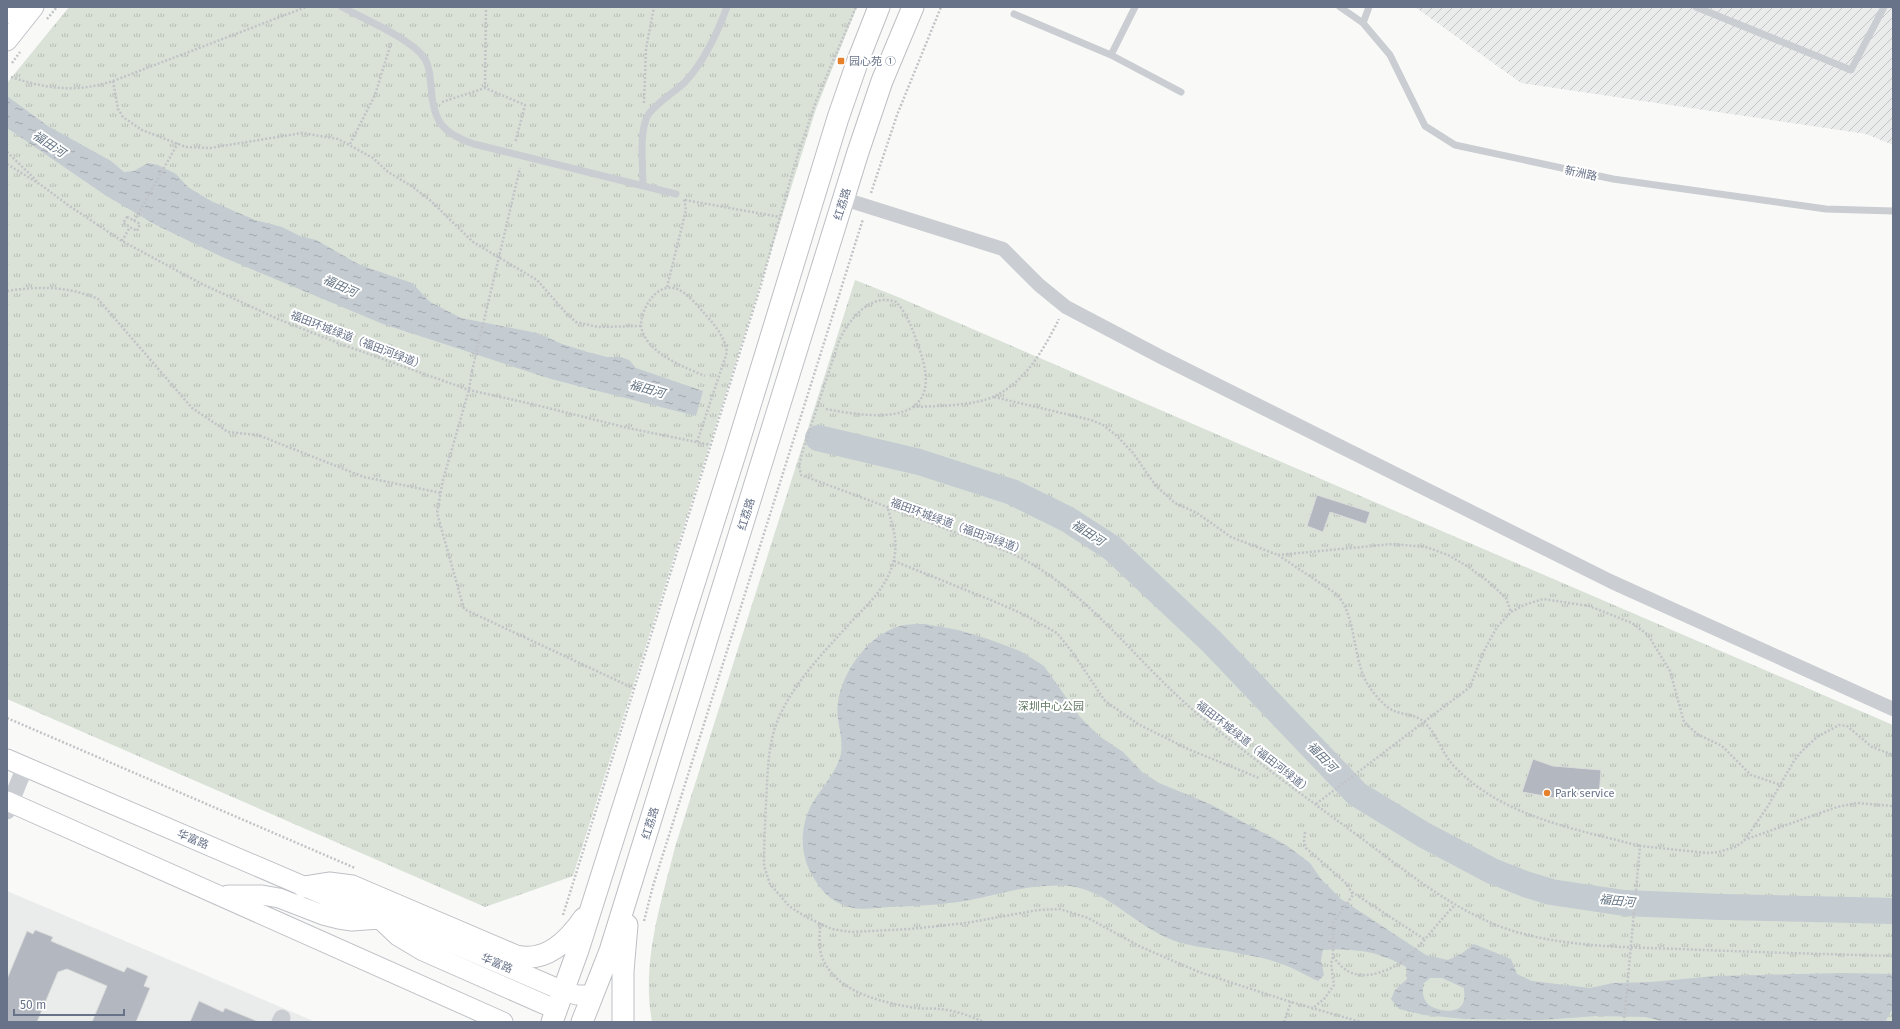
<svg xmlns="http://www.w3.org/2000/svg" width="1900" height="1029" viewBox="0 0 1900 1029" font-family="'Fira Sans','Noto Sans SC',sans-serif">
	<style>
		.built { fill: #eaebeb }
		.industrial { fill: url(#industrial-furrows) }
		.park { fill: url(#park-tufts) }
		.water { fill: url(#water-ripples); fill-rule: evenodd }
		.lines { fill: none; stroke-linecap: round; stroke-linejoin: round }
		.river { stroke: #c4cbd1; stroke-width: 26 }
		.building { fill: #b2b7c0; stroke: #dbdcda }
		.secondary-casing { stroke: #bfc1c7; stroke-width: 21 }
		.primary-casing { stroke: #bdbfc4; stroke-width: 23 }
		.path { stroke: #c1c3c6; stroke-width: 2.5; stroke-dasharray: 2 2; stroke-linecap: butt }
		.service { stroke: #cacdd1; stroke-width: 7 }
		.minor { stroke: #cacdd1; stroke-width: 14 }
		.tertiary { stroke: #cacdd1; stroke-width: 17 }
		.secondary { stroke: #fff; stroke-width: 19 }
		.primary { stroke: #fff; stroke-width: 21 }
		.path-bridge { stroke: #c1c3c6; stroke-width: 2.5; stroke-dasharray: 2 2; stroke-linecap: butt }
		.poi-dot { fill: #e7802a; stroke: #fff; stroke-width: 1.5 }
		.labels { text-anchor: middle; stroke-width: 4; stroke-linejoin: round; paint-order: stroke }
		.poi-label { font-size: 11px; fill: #687389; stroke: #fff; text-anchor: start }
		.street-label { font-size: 11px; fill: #687389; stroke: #fff }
		.park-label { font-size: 11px; fill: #637a64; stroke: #fff }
		.water-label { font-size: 12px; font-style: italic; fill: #647483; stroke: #fff }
	</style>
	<defs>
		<pattern id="industrial-furrows" width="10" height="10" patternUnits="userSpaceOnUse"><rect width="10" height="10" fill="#eaebeb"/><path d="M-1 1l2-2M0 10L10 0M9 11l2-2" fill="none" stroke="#c1c3c4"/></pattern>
		<pattern id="park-tufts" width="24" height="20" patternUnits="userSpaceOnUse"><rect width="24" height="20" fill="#dae2d8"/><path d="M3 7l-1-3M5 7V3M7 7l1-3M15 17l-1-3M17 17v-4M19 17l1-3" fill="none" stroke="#b5bcb5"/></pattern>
		<pattern id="water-ripples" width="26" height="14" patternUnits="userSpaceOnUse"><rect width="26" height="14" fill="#c4cbd1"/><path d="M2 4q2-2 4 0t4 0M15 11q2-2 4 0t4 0" fill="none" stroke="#a3a9af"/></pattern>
	</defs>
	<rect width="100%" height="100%" fill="#f9faf8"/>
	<path class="built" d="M7,891L316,1022H7Z"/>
	<path class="industrial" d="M1415,7H1893V145L1866,134L1521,83Z"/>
	<path class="park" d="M69,7H857L816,109L573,876L485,907L7,699V83Z
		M855,280L898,297L1893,725V1022H652C641,963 661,903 675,847Z"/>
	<path class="water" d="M7,96L48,126L111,161L124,172L134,171L148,163L158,165L176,174L188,187L211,201L255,220L282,227L300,236L316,240L360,265L412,283L430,302L461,318L537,333L562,344L591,353L607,357H621L629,360L636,368L703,391L696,416L551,379L383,324L220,256L156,225L105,195L7,128Z
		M925,624L958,630L988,639L1020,651L1044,666L1080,717L1099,736L1123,752L1142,772L1159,783L1210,804L1286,845L1310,863L1321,879L1341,899L1426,955L1448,960L1461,954L1474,944L1511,959L1517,974L1532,981L1590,988L1613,983L1651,982L1716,976L1843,973L1893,974V1008L1885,1022H1665L1645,1017L1597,1016L1541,1020L1465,1019L1424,1015L1399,1009L1391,999L1395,990L1407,979L1406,967C1379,951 1354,948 1323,950L1321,960L1324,975L1318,981C1305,975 1292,967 1279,963C1266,958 1251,956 1237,953C1215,948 1191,948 1170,939C1138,926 1114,898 1080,888C1071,885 1056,885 1046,886C1020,887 995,895 970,900C943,905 916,906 889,907C875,908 859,911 846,906C830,901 820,889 812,875C799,853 800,824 813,802C823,786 837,772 841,753C844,736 835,720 838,702C842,671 871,631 904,625C911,624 918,624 925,624ZM1430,978H1442L1464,988C1464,993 1466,1001 1461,1006C1454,1015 1429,1010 1425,1000C1422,995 1423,989 1423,984Z"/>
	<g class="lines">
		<path class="river" d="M818,438L919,462L1012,492L1067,519L1112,548L1211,641L1357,794L1424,835L1492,871L1525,884L1551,892L1624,903L1722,907L1893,911"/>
	</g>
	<path class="building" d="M1317,495L1370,512L1366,524L1330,512L1323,532L1307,526Z
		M1533,759L1553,766L1601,770L1599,798L1561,799L1522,792Z
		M35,930L53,937L51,941L124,972L127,967L148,976L144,986L150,988L136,1022H92L107,986L67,969L58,972L37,1022H7V979L27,931L33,934Z
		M199,1001L223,1012L225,1008L259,1022H190Z"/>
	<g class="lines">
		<defs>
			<path id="secondary" d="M7,14L12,7
				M7,41L34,7
				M7,759L380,919L398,936L423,951L557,1010
				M7,801L503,1022
				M228,895H262L279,898L323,915L339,919L352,921L380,919L413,926L563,991L577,995H593"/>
			<path id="primary" d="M304,887L329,883L352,886L516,956C546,963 568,941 584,918
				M552,1022L578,950L736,451L838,118L857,63L879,7
				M582,1022L610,951L858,152L882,81L913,7
				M623,1022V971L627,925"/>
		</defs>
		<use href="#secondary" class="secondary-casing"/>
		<use href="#primary" class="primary-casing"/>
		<path class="path" d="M47,19L57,7
			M12,63L20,52
			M11,77C47,89 76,93 113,81L306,7
			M113,81L118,109L123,117L142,130L186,147L210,148L302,133L338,139L373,158L388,172L413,187L431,201L473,242L537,280L566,313L576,322L598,327L641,326
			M485,88L486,7
			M442,102L485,88L525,105L515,143
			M644,103L646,49L654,7
			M350,144L375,95L391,43
			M7,152L37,181
			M7,164L41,185L68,205L122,241L202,284L278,319L338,343L469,390L532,404L628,428L711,445
			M871,193L897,115L941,7
			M685,200L780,217
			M127,217L140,224L137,231L123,223Z
			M134,221L178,143
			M122,241L130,227
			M667,287L686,210L684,199
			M7,291C39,286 68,286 98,299L192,408L228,432L258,435L364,477L441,493
			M472,371L469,390L443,480L437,513L464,609L633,688
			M994,397L1091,420L1103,425L1117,436L1133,453L1156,486L1175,503L1197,513L1231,537L1278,555L1335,593C1358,614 1351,661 1370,688C1376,696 1385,707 1394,711C1404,715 1416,714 1425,723C1438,736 1442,753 1453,765C1501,817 1576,829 1640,846
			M913,407C936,406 975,406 995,396C1026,381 1044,349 1059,319
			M826,409C877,419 948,427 919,348C914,333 907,313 896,302C870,292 848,321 839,341L802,453L799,466L801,475L1011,553C1088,589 1135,662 1199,715C1250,757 1304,796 1357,835C1406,871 1454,912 1513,931C1566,947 1624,947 1679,949C1750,952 1822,954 1893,956
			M697,442L727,352C724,336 715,325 704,313C696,304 686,291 674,288C656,284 641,309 641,325C641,331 646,340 650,344C665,360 686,368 705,376
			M888,509C892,524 897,538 895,553C891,584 870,602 850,623C826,650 798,678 782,711C767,739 768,772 766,803C765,824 764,845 764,866L770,884L789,906L806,917L832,929L851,932L910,929L966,923L1038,910L1060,909L1088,918L1141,947L1199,972L1291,1002L1361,1022
			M1278,555L1393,544L1426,547L1448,555L1467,566L1489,582L1506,598L1511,612
			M894,561L993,601L1023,614L1057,633L1073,653L1105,701L1118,710L1138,724L1188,749L1259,778
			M7,718L355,868
			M1316,804L1470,687L1484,651L1497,627L1511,612L1524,605L1543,599L1589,606L1632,623L1648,635L1670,671L1684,722L1697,734L1722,746L1751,775L1781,785
			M1305,832L1304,841L1306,848L1347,884L1353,895L1333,923V957L1331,964L1334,985L1325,998L1312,1009
			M1744,840L1837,807L1857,803L1893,806
			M1352,892L1424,939
			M563,915L761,285L794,167L816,101L856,7
			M644,921L653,886L863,219
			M820,923C820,934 818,947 822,957C836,993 882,1002 915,1008C923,1009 932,1008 940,1009C954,1010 970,1016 984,1022
			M1333,957C1338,963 1344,970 1352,973C1370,980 1396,968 1409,956C1426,940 1439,921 1455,905
			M1284,1022L1291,1002
			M1624,1022L1640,846L1707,853L1719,852L1735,847L1744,841L1768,806L1794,761L1801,752L1817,737L1839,725L1847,726L1872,747L1893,755"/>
		<path class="service" d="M342,7C364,19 412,39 425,59C430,67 430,77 431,86C433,120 441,133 474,144L676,194
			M1340,7L1363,23L1390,55L1425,126L1455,145L1613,179L1826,209L1893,211
			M1696,7L1851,70L1884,7
			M1014,14L1111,55L1181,92
			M1363,23L1369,7
			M1111,55L1135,7
			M643,184C643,165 639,135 647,117C651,107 676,91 685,82C703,63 718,31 727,7"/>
		<path class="minor" d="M844,199L1003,249L1039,285L1066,307L1161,357L1612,582L1893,709"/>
		<path class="tertiary" d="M7,811L25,767
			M280,1022L282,1018"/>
		<use href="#secondary" class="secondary"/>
		<use href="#primary" class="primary"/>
		<path class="path-bridge" d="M472,371L520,168"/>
	</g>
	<g class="poi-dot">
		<rect x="837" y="57" width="8" height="8" rx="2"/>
		<circle cx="1547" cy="793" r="4"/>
	</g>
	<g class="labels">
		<g class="poi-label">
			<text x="849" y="65">园心苑 ①</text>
			<text x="1555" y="797">Park service</text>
		</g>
		<g class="street-label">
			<text transform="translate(1581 173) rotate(12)" y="4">新洲路</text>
			<text transform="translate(842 204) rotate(-73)" y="4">红荔路</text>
			<text transform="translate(358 340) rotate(21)" y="4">福田环城绿道（福田河绿道）</text>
			<text transform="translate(746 514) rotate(-73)" y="4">红荔路</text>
			<text transform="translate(958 526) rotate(20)" y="4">福田环城绿道（福田河绿道）</text>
			<text transform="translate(1254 747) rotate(38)" y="4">福田环城绿道（福田河绿道）</text>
			<text transform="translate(650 823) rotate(-73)" y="4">红荔路</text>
			<text transform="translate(193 839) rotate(23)" y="4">华富路</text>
			<text transform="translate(497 963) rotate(23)" y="4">华富路</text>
		</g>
		<g class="park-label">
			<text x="1051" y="710">深圳中心公园</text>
		</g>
		<g class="water-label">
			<text transform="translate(49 144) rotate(34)" y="4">福田河</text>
			<text transform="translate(340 286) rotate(24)" y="4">福田河</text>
			<text transform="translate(647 389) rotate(16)" y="4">福田河</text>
			<text transform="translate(1088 533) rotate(33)" y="4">福田河</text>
			<text transform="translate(1322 757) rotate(46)" y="4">福田河</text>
			<text transform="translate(1617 901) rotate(6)" y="4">福田河</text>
		</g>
	</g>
	<rect width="1900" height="1029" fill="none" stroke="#687389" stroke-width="16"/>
	<path d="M14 1009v6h110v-6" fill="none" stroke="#687389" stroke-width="2"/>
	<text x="20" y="1009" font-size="12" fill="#687389" stroke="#ffffff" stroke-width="3" paint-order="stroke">50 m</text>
</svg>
